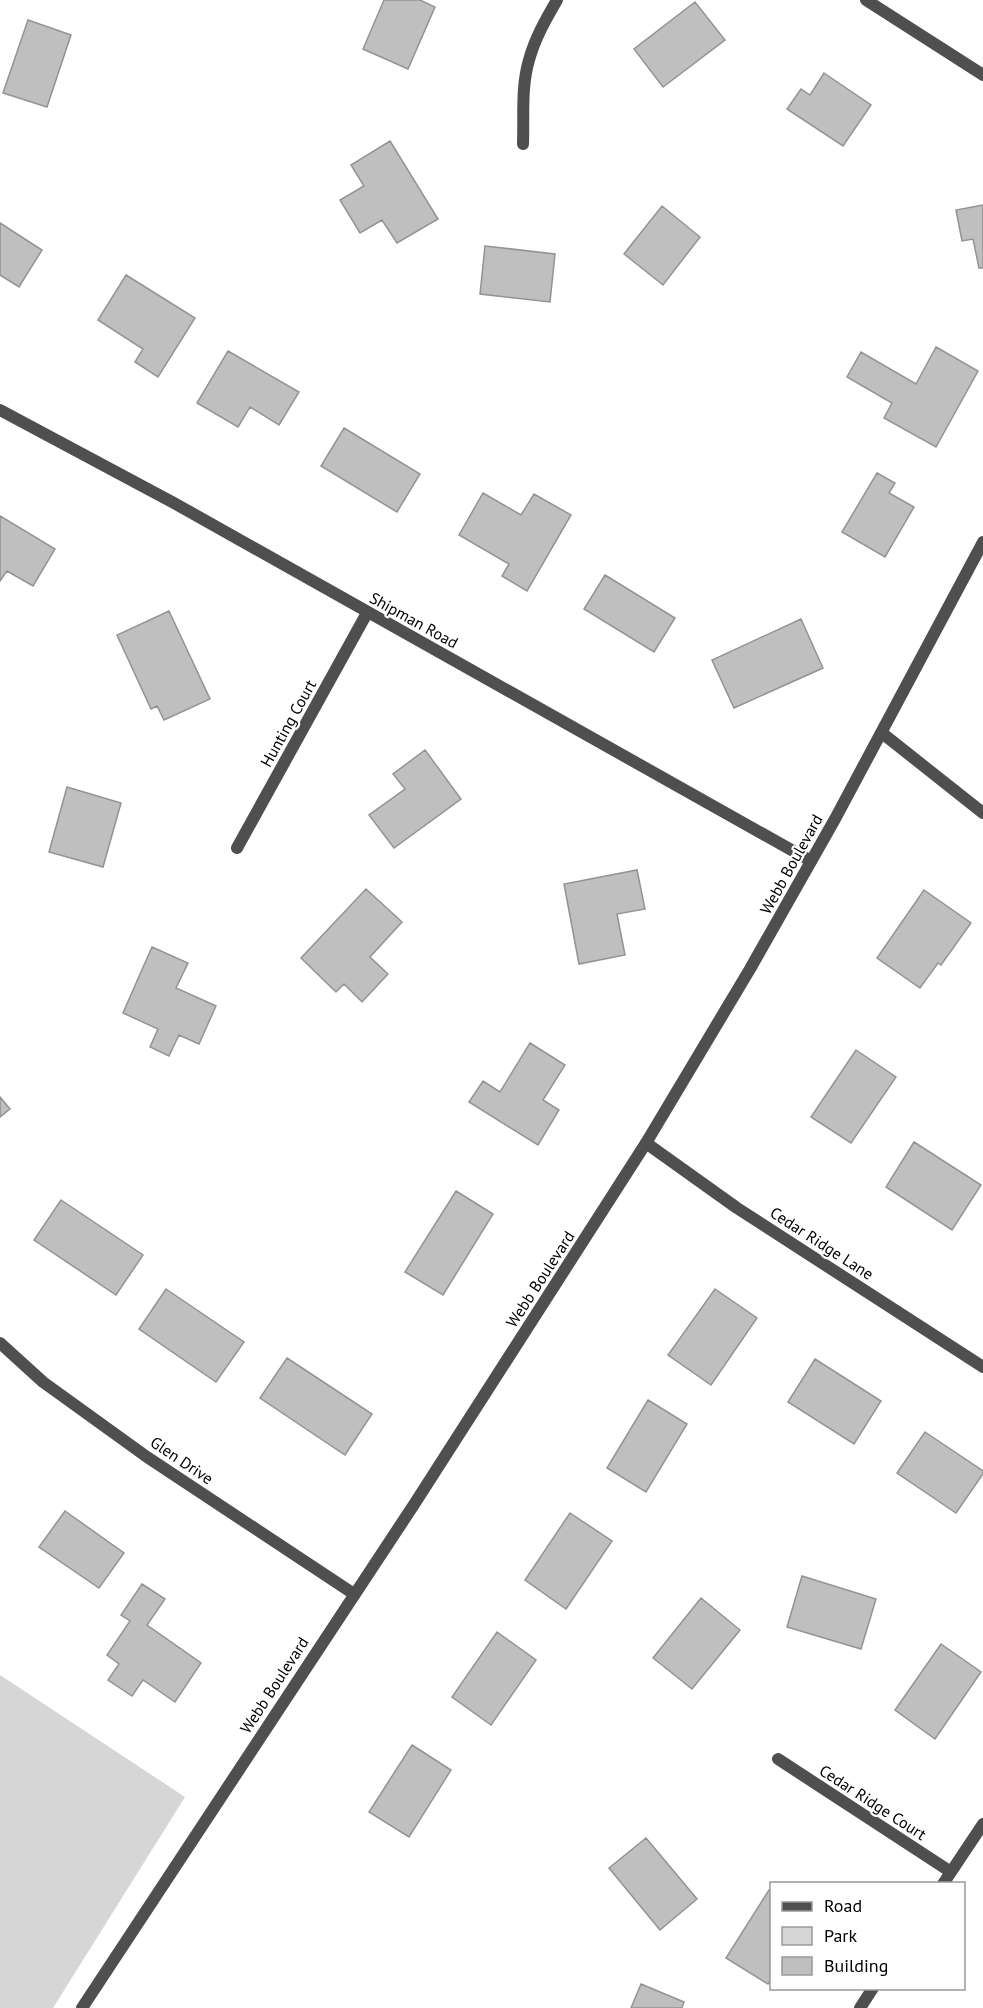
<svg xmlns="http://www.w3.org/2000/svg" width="983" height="2008" viewBox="0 0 983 2008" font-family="'PT Sans',sans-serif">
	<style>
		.green { fill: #d6d6d6 }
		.building { fill: #bfbfbf; stroke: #939393; stroke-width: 1.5 }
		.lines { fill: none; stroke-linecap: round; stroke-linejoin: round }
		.minor { stroke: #4f4f4f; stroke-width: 12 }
		.tertiary { stroke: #4f4f4f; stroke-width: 12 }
		.labels { text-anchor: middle; stroke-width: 4.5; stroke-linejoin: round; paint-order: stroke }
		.street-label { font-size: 16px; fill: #000; stroke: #fff }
	</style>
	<rect width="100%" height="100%" fill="#fff"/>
	<path class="green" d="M0,1675L185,1797L53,2008H0Z"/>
	<path class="building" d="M384,0H420L435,7L408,69L363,49Z
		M695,2L725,40L663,87L634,49Z
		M28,20L71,35L47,107L3,93Z
		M824,73L871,105L843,146L787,109L801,89L810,95Z
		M390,141L438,219L397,243L382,220L360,233L340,200L364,186L351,165Z
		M983,205V268H979L973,239L962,241L956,210Z
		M662,206L700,237L663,285L624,254Z
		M0,223L42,250L19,287L0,275Z
		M485,246L555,254L550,302L480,294Z
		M126,275L195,318L158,377L135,362L143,349L98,320Z
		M936,347L978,371L936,447L884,418L892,403L847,377L861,352L916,384Z
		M228,351L299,392L279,425L250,407L238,427L197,403Z
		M344,428L420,474L397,512L321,466Z
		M877,473L895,483L889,493L914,507L885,557L842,532Z
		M483,493L521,515L534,494L571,515L527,591L502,576L509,564L459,535Z
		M0,516L55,549L33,586L7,571L0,581Z
		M605,575L675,618L654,652L584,609Z
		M169,611L210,699L164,720L157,706L151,709L117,635Z
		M801,619L823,668L734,708L712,660Z
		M425,750L461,799L394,848L369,815L405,789L393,774Z
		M67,787L121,803L103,867L49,852Z
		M637,870L645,909L617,914L625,955L579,964L564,884Z
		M366,889L402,922L370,957L388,974L362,1002L344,984L336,992L301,958Z
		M924,890L971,923L941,965L938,963L920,988L877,958Z
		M152,947L188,963L176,988L216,1006L199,1044L179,1035L169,1056L150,1047L158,1029L123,1013Z
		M530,1043L565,1065L543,1100L559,1110L538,1145L469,1102L483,1081L500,1092Z
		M856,1050L896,1077L851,1143L811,1117Z
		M0,1097L10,1109L0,1117Z
		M914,1142L981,1185L952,1230L886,1187Z
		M456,1191L493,1214L443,1295L405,1272Z
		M61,1200L143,1255L116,1295L34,1240Z
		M166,1289L244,1342L216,1382L139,1329Z
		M715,1289L757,1318L711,1385L668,1355Z
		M287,1358L372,1414L345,1455L260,1398Z
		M815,1359L881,1401L854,1444L788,1402Z
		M648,1400L687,1424L646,1492L607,1468Z
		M925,1432L983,1471V1474L956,1513L897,1473Z
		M65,1511L124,1553L99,1588L39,1547Z
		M570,1513L612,1541L566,1609L525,1580Z
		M802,1576L876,1599L861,1649L787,1627Z
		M142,1584L165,1599L147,1625L201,1663L175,1702L143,1680L132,1696L108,1680L119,1664L107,1655L130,1621L121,1615Z
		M701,1598L740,1630L692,1689L653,1658Z
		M497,1632L536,1660L491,1725L452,1697Z
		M941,1644L981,1672L935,1739L895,1710Z
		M412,1745L451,1770L409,1837L369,1812Z
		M646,1838L697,1899L660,1930L609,1868Z
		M769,1890L772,1892V1978L768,1984L726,1958Z
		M641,1984L684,2002L682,2008H631Z"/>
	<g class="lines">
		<path class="minor" d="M866,0L983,75
			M523,144C524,116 521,87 529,60C535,38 546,19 557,0
			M0,410L174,503L811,861
			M882,733L983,813
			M237,848L367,613
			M646,1143L737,1208L983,1367
			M0,1343L43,1382L147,1457L354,1594
			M778,1759L951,1872
			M943,1884L983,1824
			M860,2008L873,1988"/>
		<path class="tertiary" d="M82,2008L415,1503L646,1143L750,969L835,819L983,542"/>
	</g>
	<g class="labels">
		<g class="street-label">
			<text transform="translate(414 620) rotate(29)" y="6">Shipman Road</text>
			<text transform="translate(288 723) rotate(-61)" y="6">Hunting Court</text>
			<text transform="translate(791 864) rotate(-61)" y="6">Webb Boulevard</text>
			<text transform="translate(822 1243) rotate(33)" y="6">Cedar Ridge Lane</text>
			<text transform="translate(540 1279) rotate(-57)" y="6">Webb Boulevard</text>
			<text transform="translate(182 1460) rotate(34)" y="6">Glen Drive</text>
			<text transform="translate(274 1685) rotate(-57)" y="6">Webb Boulevard</text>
			<text transform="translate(873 1802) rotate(33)" y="6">Cedar Ridge Court</text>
		</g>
	</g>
	<rect x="770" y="1882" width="195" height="108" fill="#ffffff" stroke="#999999" stroke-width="1.5"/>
	<rect x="782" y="1902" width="30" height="9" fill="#4f4f4f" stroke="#999999" stroke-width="1.5"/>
	<text x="824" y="1912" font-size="18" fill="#000000">Road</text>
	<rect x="782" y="1927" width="30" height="18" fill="#d6d6d6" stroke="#999999" stroke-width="1.5"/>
	<text x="824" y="1942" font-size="18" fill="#000000">Park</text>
	<rect x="782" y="1957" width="30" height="18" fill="#bfbfbf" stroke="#999999" stroke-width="1.5"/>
	<text x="824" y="1972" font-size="18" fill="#000000">Building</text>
</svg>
